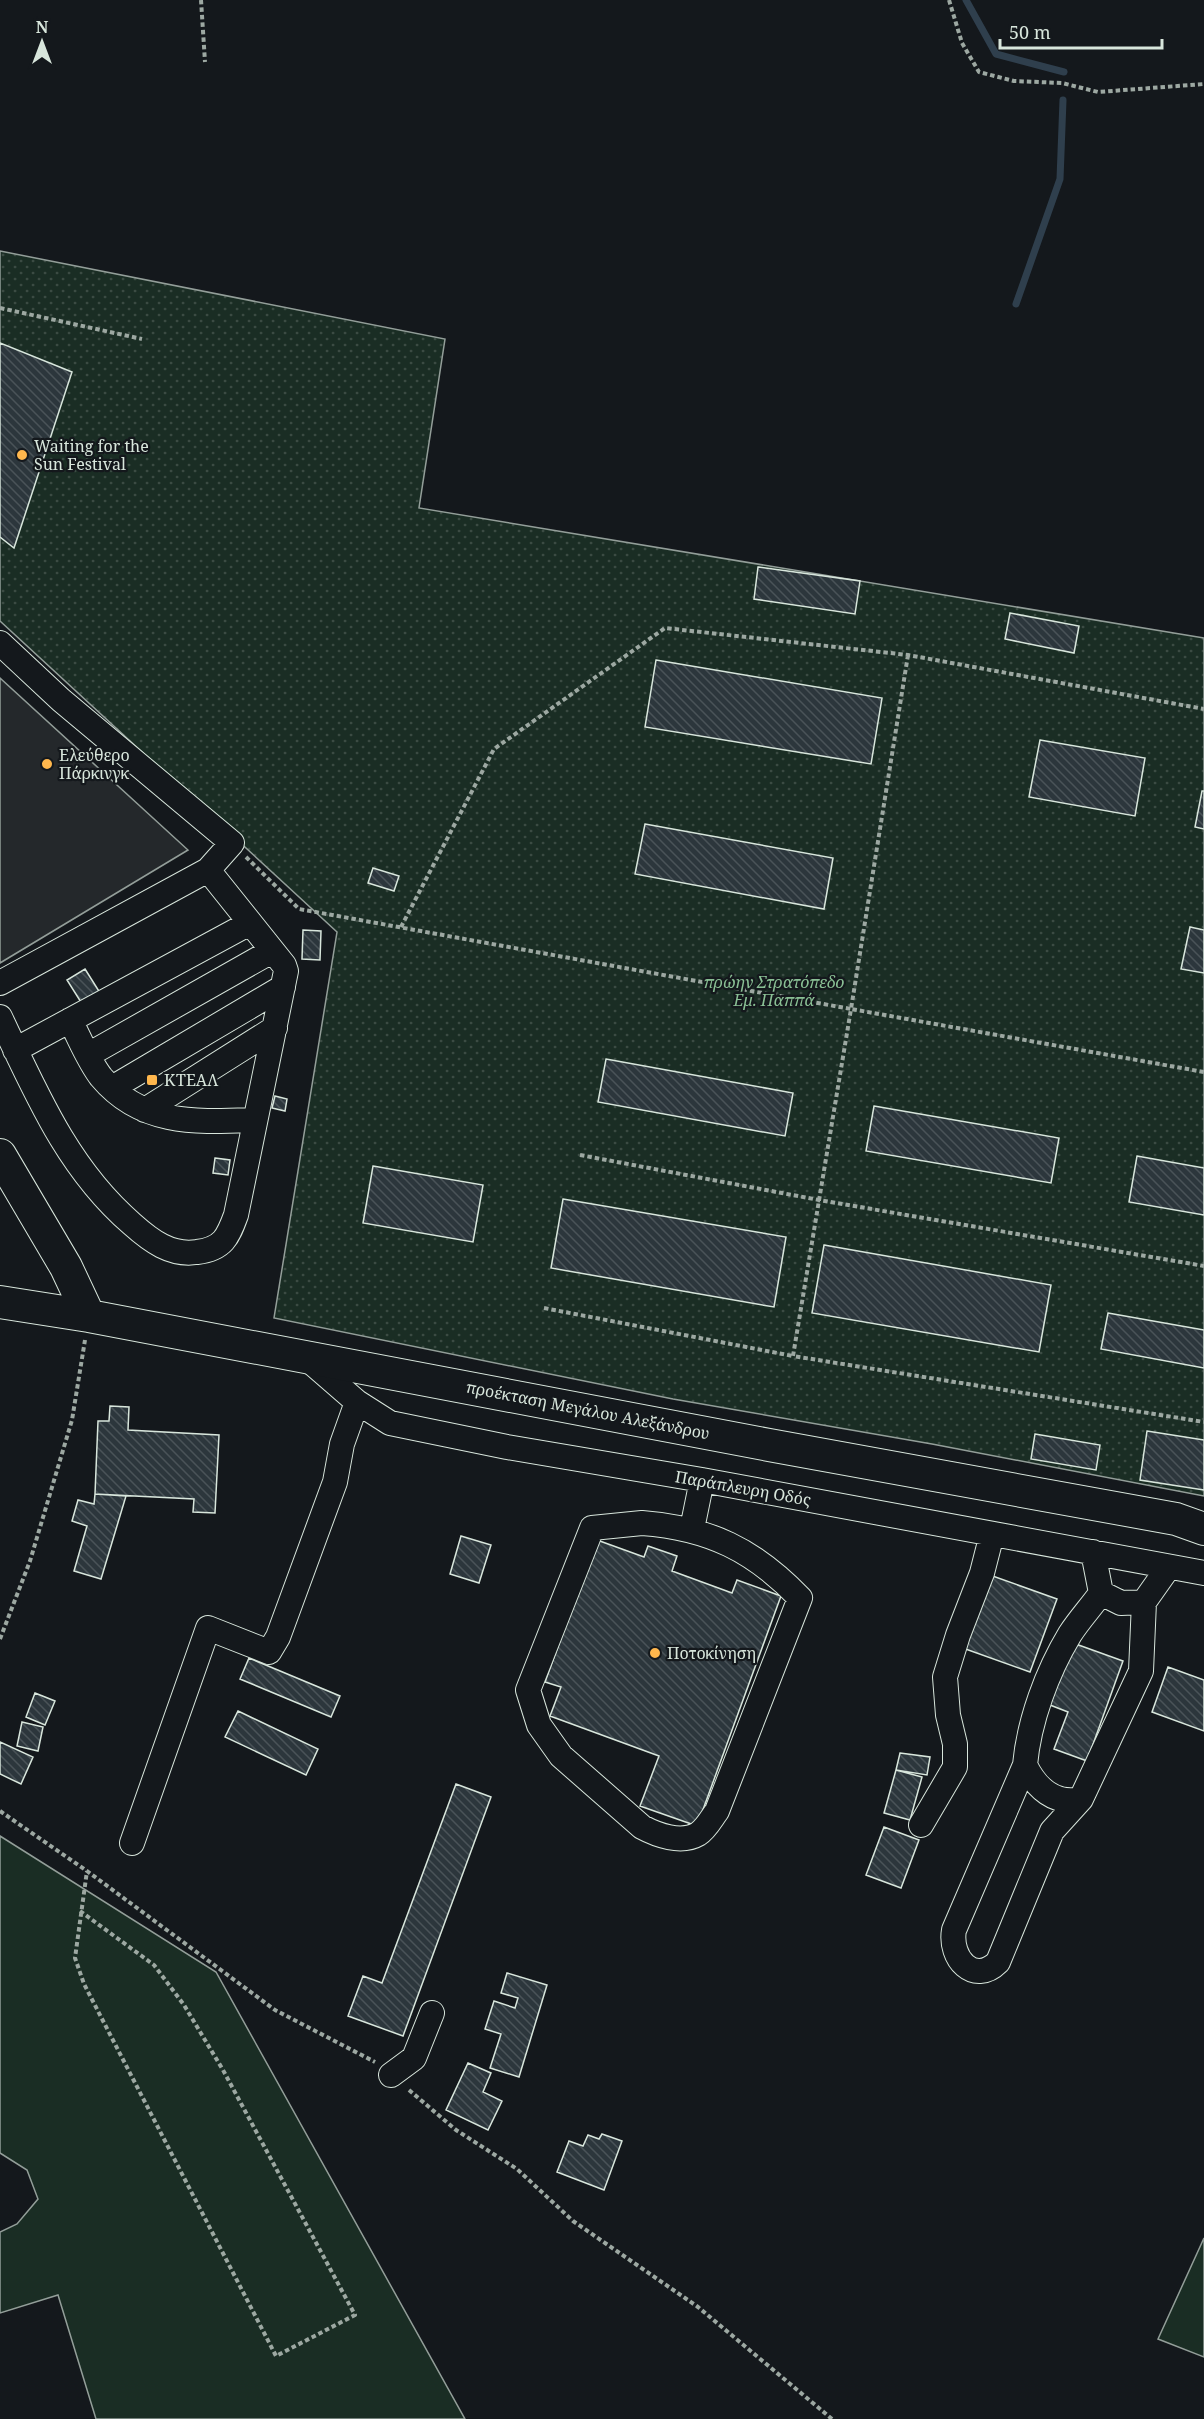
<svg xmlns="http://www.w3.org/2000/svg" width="1204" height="2419" viewBox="0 0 1204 2419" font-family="'Noto Serif',serif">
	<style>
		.green { fill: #1a2d24; stroke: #939e99; stroke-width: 1.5 }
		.park { fill: url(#park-dots); stroke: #939e99; stroke-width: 1.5 }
		.parking { fill: #24282b; stroke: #939e99; stroke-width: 1.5 }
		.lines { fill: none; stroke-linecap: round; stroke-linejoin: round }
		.stream { stroke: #2f3f4d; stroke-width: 7 }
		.building { fill: url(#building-back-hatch); stroke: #d8e6dc; stroke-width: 1.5 }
		.minor-casing { stroke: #d8e6dc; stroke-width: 26 }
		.major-casing { stroke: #d8e6dc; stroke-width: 34 }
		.path { stroke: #9da8a2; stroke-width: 4; stroke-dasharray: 4.5 3; stroke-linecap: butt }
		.minor { stroke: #14181c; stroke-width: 24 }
		.major { stroke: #14181c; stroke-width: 32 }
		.poi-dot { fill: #ffb74d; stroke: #14181c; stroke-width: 2 }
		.labels { text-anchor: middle; stroke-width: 4.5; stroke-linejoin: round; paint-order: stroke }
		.poi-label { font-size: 16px; fill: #d8e6dc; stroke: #14181c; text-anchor: start }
		.park-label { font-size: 16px; font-style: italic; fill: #8ac095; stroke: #14181c }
		.street-label { font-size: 16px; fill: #d8e6dc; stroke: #14181c }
	</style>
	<defs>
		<pattern id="park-dots" width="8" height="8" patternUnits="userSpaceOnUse" patternTransform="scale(1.5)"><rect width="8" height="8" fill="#1a2d24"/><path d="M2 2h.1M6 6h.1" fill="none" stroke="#3b4b43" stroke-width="1.8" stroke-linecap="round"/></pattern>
		<pattern id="building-back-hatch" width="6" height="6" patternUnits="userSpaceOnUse" patternTransform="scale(1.5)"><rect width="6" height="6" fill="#2c363c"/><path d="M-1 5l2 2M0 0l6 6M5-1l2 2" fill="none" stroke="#4a5358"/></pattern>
	</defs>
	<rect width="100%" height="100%" fill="#14181c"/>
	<path class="green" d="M0,1836L216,1972L465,2419H96L58,2295L0,2313V2232L17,2224L38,2199L27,2170L0,2153Z
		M1204,2238V2357L1158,2339Z"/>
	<path class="park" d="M0,251L445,339L419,508L1204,638V1496L932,1444L673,1399L274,1318L337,932L0,621Z"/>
	<path class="parking" d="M0,678L188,850L0,963Z"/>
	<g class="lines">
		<path class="stream" d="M966,0L996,54L1064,72
			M1016,304L1060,179L1063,100"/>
	</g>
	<path class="building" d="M0,343L72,372L14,548L0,537Z
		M758,567L860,581L855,614L754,599Z
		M1010,613L1079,626L1074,653L1005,639Z
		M656,660L882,698L871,764L645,727Z
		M1040,740L1145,758L1135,816L1029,797Z
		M1202,791H1204V829L1195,827Z
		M645,824L833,858L824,909L635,874Z
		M373,868L399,876L394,891L368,883Z
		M1190,927L1204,930V973L1181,969Z
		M303,930L321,931L320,960L302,959Z
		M85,969L102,996L84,1007L67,980Z
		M606,1059L793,1093L785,1136L598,1102Z
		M275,1096L287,1099L285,1111L272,1108Z
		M874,1106L1059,1138L1051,1183L866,1151Z
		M1137,1156L1204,1168V1215L1129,1202Z
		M215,1158L230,1160L228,1175L213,1173Z
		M373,1166L483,1185L473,1242L363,1223Z
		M563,1199L786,1237L774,1307L551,1268Z
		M824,1245L1051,1285L1039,1352L812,1313Z
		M1108,1313L1204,1330V1368L1101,1349Z
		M110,1406L129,1407L128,1430L219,1435L215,1513L193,1512L194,1499L95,1494L98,1421H109Z
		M1147,1431L1204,1440V1490L1140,1480Z
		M1035,1434L1100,1445L1096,1470L1031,1459Z
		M95,1494L126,1496L101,1579L74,1571L87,1526L72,1521L78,1500L94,1504Z
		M461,1536L491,1545L479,1583L450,1574Z
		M597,1540L644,1557L648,1546L677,1556L672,1571L732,1593L737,1580L781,1596L697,1826L640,1806L659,1756L550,1716L561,1687L545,1682Z
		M987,1574L1057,1599L1030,1672L960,1647Z
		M1073,1643L1123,1661L1087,1761L1054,1749L1068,1712L1050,1705Z
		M249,1658L340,1696L331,1717L240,1679Z
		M1168,1667L1204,1680V1731L1152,1712Z
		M35,1693L55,1701L45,1725L26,1717Z
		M238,1711L318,1749L306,1775L225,1737Z
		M22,1722L43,1727L38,1751L17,1746Z
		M0,1742L33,1757L21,1784L0,1774Z
		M900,1753L930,1757L927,1775L896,1770Z
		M896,1770L922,1777L910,1820L884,1813Z
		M456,1784L491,1797L403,2036L348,2016L363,1976L382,1983Z
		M884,1827L919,1840L901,1888L866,1875Z
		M507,1973L547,1985L519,2077L490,2068L501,2034L485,2029L494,2001L515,2008L518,1998L501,1993Z
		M468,2063L491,2073L483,2092L502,2101L488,2130L446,2110Z
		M602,2134L622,2141L604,2190L557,2172L569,2141L583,2146L588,2135L599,2139Z"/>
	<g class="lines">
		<defs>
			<path id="minor" d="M0,643L61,700L232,843L208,870L0,983
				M0,1017C36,1093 68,1169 132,1224C151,1241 171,1256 197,1252C223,1249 228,1237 236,1215L286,971L284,965L208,870
				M70,1020C80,1039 88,1060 101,1077C142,1126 197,1122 255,1120
				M15,1050L250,923
				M88,1055L272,951
				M112,1088L283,987
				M145,1110L275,1028
				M304,1356L357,1402L390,1423L507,1447L702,1480L1204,1573
				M642,1523C709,1528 754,1550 800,1598L717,1811C711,1819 706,1829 698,1834C681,1844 657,1835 642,1827L561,1756L539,1725L528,1690L592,1528Z
				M692,1529L702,1480
				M1093,1552L1101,1593C1091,1607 1079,1620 1070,1634C1047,1672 1029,1721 1025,1765L954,1930C949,1958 974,1986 998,1962L1052,1831L1081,1799L1141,1671L1144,1602L1168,1568
				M1101,1593L1121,1603L1144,1602
				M1025,1765C1036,1788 1055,1805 1081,1799
				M921,1825L955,1767V1744L948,1715L945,1677L958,1635L982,1573L992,1534
				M132,1843L208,1628L269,1652L278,1637L335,1482L342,1444L357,1402
				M391,2075L414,2058L432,2013"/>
			<path id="major" d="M0,1155L66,1267L89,1316
				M0,1302L89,1316L769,1445L1176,1519L1204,1529"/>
		</defs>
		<use href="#minor" class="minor-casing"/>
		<use href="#major" class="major-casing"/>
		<path class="path" d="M201,0L205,62
			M949,0L962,43L979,72L1014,81L1062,83L1098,92L1204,84
			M0,308L142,339
			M908,655L851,1009L1204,1072
			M246,857L299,909L851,1009L793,1356L1204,1422
			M401,927L494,749L665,628L908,655L1204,709
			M580,1155L819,1200L1204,1266
			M544,1308L793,1356
			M0,1639L30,1561L72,1420L85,1340
			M0,1811L87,1871L275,2010L375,2062
			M80,1911L154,1965L184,2005L223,2070L355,2315L276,2356L84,1984L75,1958L87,1871
			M409,2090L456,2130L517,2169L573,2221L698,2307L832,2419"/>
		<use href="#minor" class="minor"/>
		<use href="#major" class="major"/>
	</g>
	<g class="poi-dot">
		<circle cx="22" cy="455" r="6"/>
		<circle cx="47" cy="764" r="6"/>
		<rect x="146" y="1074" width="12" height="12" rx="3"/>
		<circle cx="655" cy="1653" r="6"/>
	</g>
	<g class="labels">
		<g class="poi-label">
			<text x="34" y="452">Waiting for the<tspan x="34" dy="18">Sun Festival</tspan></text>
			<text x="59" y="761">Ελεύθερο<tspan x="59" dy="18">Πάρκινγκ</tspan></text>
			<text x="164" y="1086">ΚΤΕΑΛ</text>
			<text x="667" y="1659">Ποτοκίνηση</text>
		</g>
		<g class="park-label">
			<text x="774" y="988">πρώην Στρατόπεδο<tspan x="774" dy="18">Εμ. Παππά</tspan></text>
		</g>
		<g class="street-label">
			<text transform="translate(588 1410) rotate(11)" y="6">προέκταση Μεγάλου Αλεξάνδρου</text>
			<text transform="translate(743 1488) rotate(10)" y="6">Παράπλευρη Οδός</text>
		</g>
	</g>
	<g transform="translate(42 42)" stroke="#14181c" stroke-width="4.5" paint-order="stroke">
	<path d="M0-4.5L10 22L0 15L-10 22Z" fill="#d8e6dc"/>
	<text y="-9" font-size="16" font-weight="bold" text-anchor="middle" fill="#d8e6dc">N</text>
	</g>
	<path d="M1000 39v9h162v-9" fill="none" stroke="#d8e6dc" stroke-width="3"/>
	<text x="1009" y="39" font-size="18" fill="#d8e6dc" stroke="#14181c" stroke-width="4.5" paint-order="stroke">50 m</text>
</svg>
